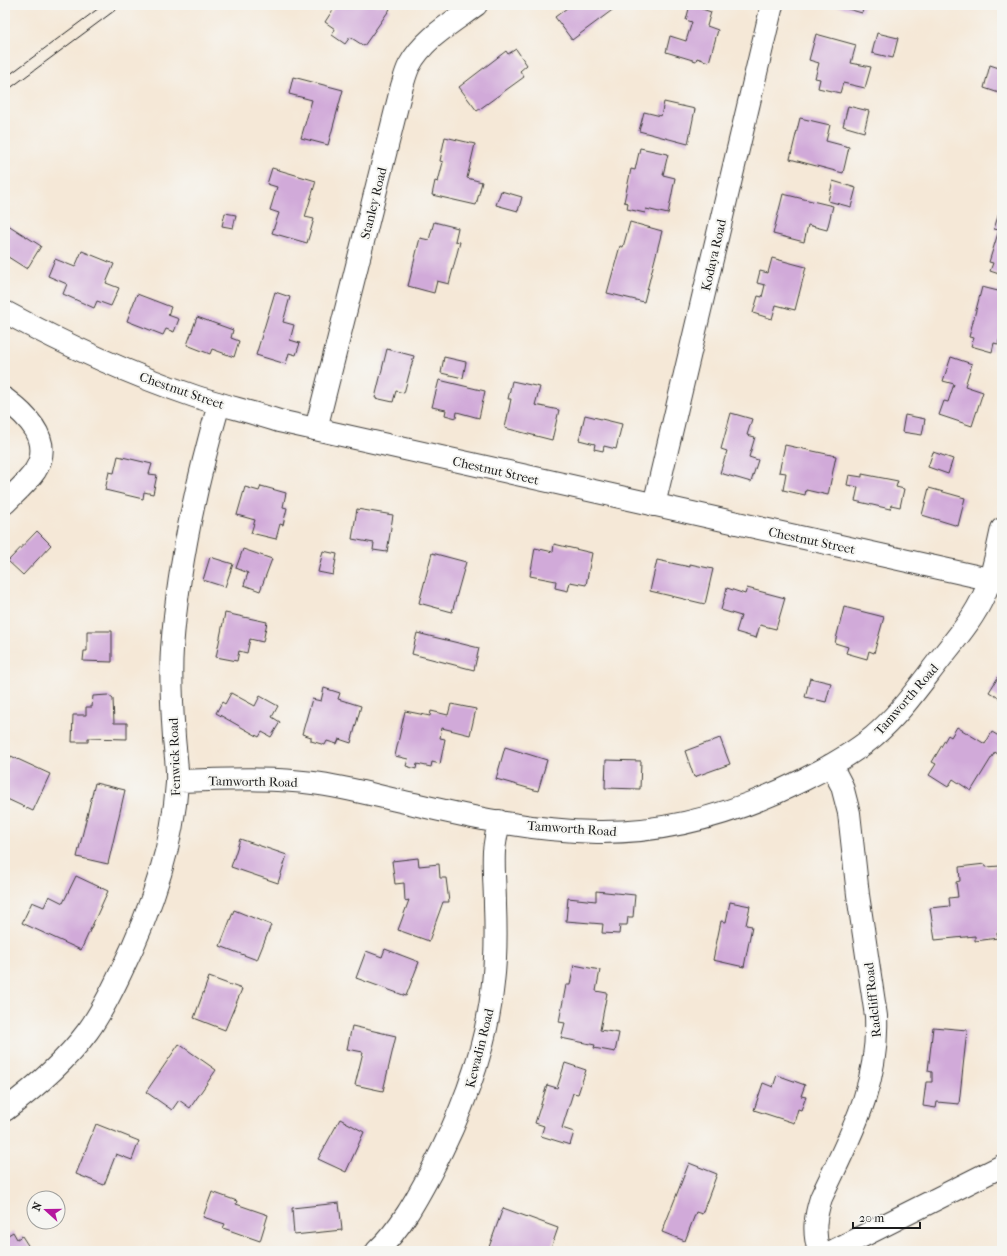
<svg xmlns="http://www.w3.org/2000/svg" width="1007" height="1256" viewBox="0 0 1007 1256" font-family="'IM FELL French Canon',serif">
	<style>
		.building { fill: #d1aad9 }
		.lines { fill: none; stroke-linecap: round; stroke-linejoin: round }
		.minor-casing { stroke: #3d3b38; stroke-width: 24 }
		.major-casing { stroke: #3d3b38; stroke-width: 24 }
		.minor { stroke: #fff; stroke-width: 22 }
		.major { stroke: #fff; stroke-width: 22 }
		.tram { stroke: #1c1c1c; stroke-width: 1 }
		.labels { text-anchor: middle; stroke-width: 4; stroke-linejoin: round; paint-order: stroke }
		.street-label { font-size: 13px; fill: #1c1c1c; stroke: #f6f6f2 }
	</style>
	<rect width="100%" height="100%" fill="#f6f6f2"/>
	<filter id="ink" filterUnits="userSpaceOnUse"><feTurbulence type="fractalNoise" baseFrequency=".025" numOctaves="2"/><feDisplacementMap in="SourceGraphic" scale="8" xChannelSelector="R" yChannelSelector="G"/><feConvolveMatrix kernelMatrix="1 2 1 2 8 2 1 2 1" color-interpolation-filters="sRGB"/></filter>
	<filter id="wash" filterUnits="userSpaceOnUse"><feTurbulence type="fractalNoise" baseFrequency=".012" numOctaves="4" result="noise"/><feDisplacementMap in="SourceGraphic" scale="16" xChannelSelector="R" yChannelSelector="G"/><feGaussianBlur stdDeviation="0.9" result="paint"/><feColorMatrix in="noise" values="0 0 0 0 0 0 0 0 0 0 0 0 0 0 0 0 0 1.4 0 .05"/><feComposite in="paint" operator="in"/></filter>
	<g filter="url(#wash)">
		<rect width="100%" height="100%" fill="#f5e8d7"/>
		<g id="blocks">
			<path class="building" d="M336,5H385L390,9L364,46L350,37L345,44L332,35L335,29L325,22Z
				M571,5H612L615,8L572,40L555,17Z
				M690,5L711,12L707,26L718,30L709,62L697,58L696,61L666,52L670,36L686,41L692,22L686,20Z
				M834,5H864L862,13Z
				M877,33L898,38L893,58L872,53Z
				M816,34L856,45L851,63L871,67L865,88L843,83L840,93L818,88L820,79L815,78L819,63L809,60Z
				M516,49L527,65L520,71L524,77L477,111L459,87L506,51L508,54Z
				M990,65L1002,69V94L984,88Z
				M293,77L343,90L328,145L301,138L312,100L289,94Z
				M664,102L695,109L688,144L639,131L644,112L661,116Z
				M848,106L869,111L864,132L843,126Z
				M800,118L830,125L826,141L849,147L843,173L790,159Z
				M445,137L475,144L467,178L482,182L476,205L432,195L435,181L438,182L443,162L440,161Z
				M640,148L668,154L663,175L675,178L668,214L646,209L645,213L627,209L628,203L624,202L631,169L635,170Z
				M272,168L316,181L305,217L314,219L307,243L272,233L279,213L270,210L277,187L267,184Z
				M833,181L856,188L851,207L828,201Z
				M501,191L522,197L518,211L496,205Z
				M783,194L833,206L827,230L808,225L804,242L773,234Z
				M225,213L236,215L233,228L222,226Z
				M999,213L1002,215V275L990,271L993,263L989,262L999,230L994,229Z
				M434,222L458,228L455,241L460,242L449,284L437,281L434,293L408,286L420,238L429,240Z
				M630,222L662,231L644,302L607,293L620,246L623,247Z
				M5,223L41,246L27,269L5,255Z
				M82,251L114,264L106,283L119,288L111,306L97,301L94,308L63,294L67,284L48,276L55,259L75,267Z
				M772,258L806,267L795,310L776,305L772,319L753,313L758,296L762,297L765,285L757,283L760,271L768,273Z
				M982,287L1002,292V331L998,344L994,343L992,352L971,346L974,338L969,337Z
				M275,292L290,297L283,322L294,325L290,340L300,343L296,355L289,353L286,364L256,355Z
				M137,294L171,307L168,315L179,319L174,332L166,329L163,335L127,321Z
				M197,317L233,330L231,338L239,341L234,357L212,349L210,354L187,345Z
				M387,349L414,356L404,393L396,391L393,402L375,398Z
				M444,357L466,362L463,378L441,373Z
				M951,357L972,364L965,386L983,392L972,426L939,415L944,401L948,402L954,384L943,381Z
				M439,380L485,391L479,418L457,412L456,418L445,415L446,410L432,407Z
				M512,381L540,387L535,405L559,410L552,440L505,428L511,399H508Z
				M731,413L752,419L747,435L755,437L749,457L758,460L751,482L720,473L727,451L721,449Z
				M585,415L622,424L616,449L604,446L603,451L594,449L595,444L579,440Z
				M905,415L925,419L922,435L902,432Z
				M785,445L836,456L828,495L806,490L805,495L783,490L786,473L779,472Z
				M933,452L953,459L948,474L928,467Z
				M118,456L152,464L149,474L157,475L153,494L144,492L143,499L105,490L109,472L114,473Z
				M862,474L898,481L896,487L904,489L900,507L891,505L890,509L855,501L858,487L847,485L849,475L862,477Z
				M261,486L286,493L283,507L287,508L283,525L280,524L276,539L251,533L255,520L237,515L245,487L259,491Z
				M929,488L965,498L958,526L922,515Z
				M357,509L393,515L387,552L373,550L374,543L352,539Z
				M37,531L51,545L23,575L8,561Z
				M554,544L592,553L586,585L570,582L568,591L555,588L556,581L530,576L535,548L553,552Z
				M243,549L272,559L260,591L244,585L248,573L236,568Z
				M323,551L337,554L333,575L318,572Z
				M432,553L466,562L452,612L419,603Z
				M210,557L233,564L225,587L203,580Z
				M657,560L690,567V564L713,569L705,604L650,591Z
				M727,588L745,594L747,588L785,598L776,629L760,625L756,638L736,632L741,616L721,610Z
				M844,607L884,617L874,653L869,651L867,659L846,653L848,647L835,643Z
				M225,613L267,622L263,642L250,639L247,653L239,651L237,661L216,657Z
				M87,631H112V662L83,661L84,651H87Z
				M417,633L479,648L474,670L412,654Z
				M1002,671V700L989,692Z
				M810,678L831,683L826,702L805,697Z
				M324,688L340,693L338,699L361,706L351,743L339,739L337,744L327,741L325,745L311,741V737L302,734L312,699L321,701Z
				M231,693L255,706L260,696L278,706L272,717L280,722L271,737L262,732L259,737L216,713L222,702L225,704Z
				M108,695L113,699L114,723H127V739L88,738V742H72L73,715H86V707H92L93,696Z
				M451,704L476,709L470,735L442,728L440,738L445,739L440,764L432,762L431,767L417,764L416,769L406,766L408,759L395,756L405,711L430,716L431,711L448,715Z
				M957,727L985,744L992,732L1002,738V750L999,755L995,752L971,791L953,779L948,787L929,775L936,764L932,762L948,735L951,737Z
				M720,738L730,764L694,777L685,751Z
				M505,747L547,760L538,791L496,779Z
				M11,756L50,774L33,811L5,798V768Z
				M606,760L641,761L640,789L605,788Z
				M95,783L125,790L108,864L77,857Z
				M240,839L287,855L278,883L231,867Z
				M418,858L419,866L439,864L440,878H446L449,902H443L429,941L398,930L409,900L405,901L404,883L395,884L392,861Z
				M985,864L986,867L1000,866L1002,887V932L997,933L998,938L975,941V936L935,940L930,908L950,906L949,898L958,897L956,882L960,881L959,867Z
				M76,876L108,891L81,950L22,923L32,902L44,907L49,896L63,903Z
				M596,891L635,895L633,917H628L627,925H620L619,934L602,933L603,924L566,921L568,898L596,901Z
				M730,902L750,906L746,925L752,926L744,967L713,960L721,921L726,922Z
				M234,910L271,925L257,960L220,946Z
				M385,949L419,962L406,996L356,978L366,951L382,957Z
				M574,965L600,970L596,991L607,993L600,1030L619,1033L615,1052L594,1048L595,1045L561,1038L565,1023L559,1022L566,985H570Z
				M209,977L242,989L225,1030L194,1018Z
				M352,1026L396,1036L383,1091L355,1085L363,1052L347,1049Z
				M933,1027L967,1030L959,1104L937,1102L936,1108L923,1106L926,1082H932V1072L928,1071Z
				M179,1044L216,1070L190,1108L179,1100L172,1110L146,1092Z
				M565,1063L586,1070L578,1094L573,1093L562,1128L574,1132L570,1145L541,1136L544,1126L535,1123L547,1085L557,1088Z
				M777,1075L805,1085L801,1096L806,1097L801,1110L798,1109L794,1123L754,1110L763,1083L773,1087Z
				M340,1119L364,1132L346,1172L318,1159Z
				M96,1124L139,1141L132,1160L116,1154L104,1185L76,1174Z
				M689,1163L717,1174L702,1214L696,1212L685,1241L662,1232Z
				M212,1192L237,1201L236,1204L268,1215L260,1241L223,1228L225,1224L203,1217Z
				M339,1203L342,1230L294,1235L292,1208Z
				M503,1208L558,1228L550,1251H501L489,1247Z
				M13,1232L17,1239L22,1236L31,1250L5,1251V1237Z"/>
		</g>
	</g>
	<g filter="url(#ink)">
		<use href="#blocks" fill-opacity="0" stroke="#3d3b38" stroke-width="1"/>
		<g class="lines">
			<defs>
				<path id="minor" d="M5,399C28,416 54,441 35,471C27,483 15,493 5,503
					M316,429L402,86C404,80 406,72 409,66C423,39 453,22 476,5
					M654,505L772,5
					M177,781C222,780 268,777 313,783C347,787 380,797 414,804C473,818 535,831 597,832C669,833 739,812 803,780C827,768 852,754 873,737C898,716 917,689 937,663C954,641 973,620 984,595C993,575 997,551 1002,529
					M5,1110C36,1087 65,1062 88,1031C101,1013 111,993 120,974C149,915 173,849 177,783C178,768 175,752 174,737C172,708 170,678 172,649C178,565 196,484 219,404
					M377,1251C401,1228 416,1200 431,1172C462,1113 487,1050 493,983C496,958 496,931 495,905C495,887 493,869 494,851C495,841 497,831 499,821
					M819,1251C813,1232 815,1217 821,1198C850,1136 879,1087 876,1016L858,895L849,813L842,786L831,765"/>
				<path id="major" d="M5,312C66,345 129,374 194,396C222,405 251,412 279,421L1002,582
					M833,1251L1002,1166"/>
			</defs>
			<use href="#minor" class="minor-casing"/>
			<use href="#major" class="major-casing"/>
			<use href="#minor" class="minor"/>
			<use href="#major" class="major"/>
			<path class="tram" d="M5,78L103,5
				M5,92L122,5"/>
		</g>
	</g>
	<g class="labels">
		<g class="street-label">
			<text transform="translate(373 203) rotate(-76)" y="5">Stanley Road</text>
			<text transform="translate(713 255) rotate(-77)" y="5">Kodaya Road</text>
			<text transform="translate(182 390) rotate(19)" y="5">Chestnut Street</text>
			<text transform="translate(496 470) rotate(13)" y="5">Chestnut Street</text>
			<text transform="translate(812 540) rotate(12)" y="5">Chestnut Street</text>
			<text transform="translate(906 699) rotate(-49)" y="5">Tamworth Road</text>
			<text transform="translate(174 757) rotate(-92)" y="5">Fenwick Road</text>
			<text transform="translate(253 781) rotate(1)" y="5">Tamworth Road</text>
			<text transform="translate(572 828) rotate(4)" y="5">Tamworth Road</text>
			<text transform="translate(872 1000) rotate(-96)" y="5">Radcliff Road</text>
			<text transform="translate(479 1048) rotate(-76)" y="5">Kewadin Road</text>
		</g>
	</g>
	<rect width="1007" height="1256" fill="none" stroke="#f6f6f2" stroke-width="20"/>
	<g transform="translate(46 1210) rotate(291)"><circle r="19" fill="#f6f6f2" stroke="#9f9f9c"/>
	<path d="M0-3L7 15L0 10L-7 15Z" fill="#b5179e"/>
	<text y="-6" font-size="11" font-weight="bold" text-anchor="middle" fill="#1c1c1c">N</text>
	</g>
	<path d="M853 1222v6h67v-6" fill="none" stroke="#1c1c1c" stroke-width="2"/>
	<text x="859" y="1222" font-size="12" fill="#1c1c1c" stroke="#f6f6f2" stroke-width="3" paint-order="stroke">20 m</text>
</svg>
